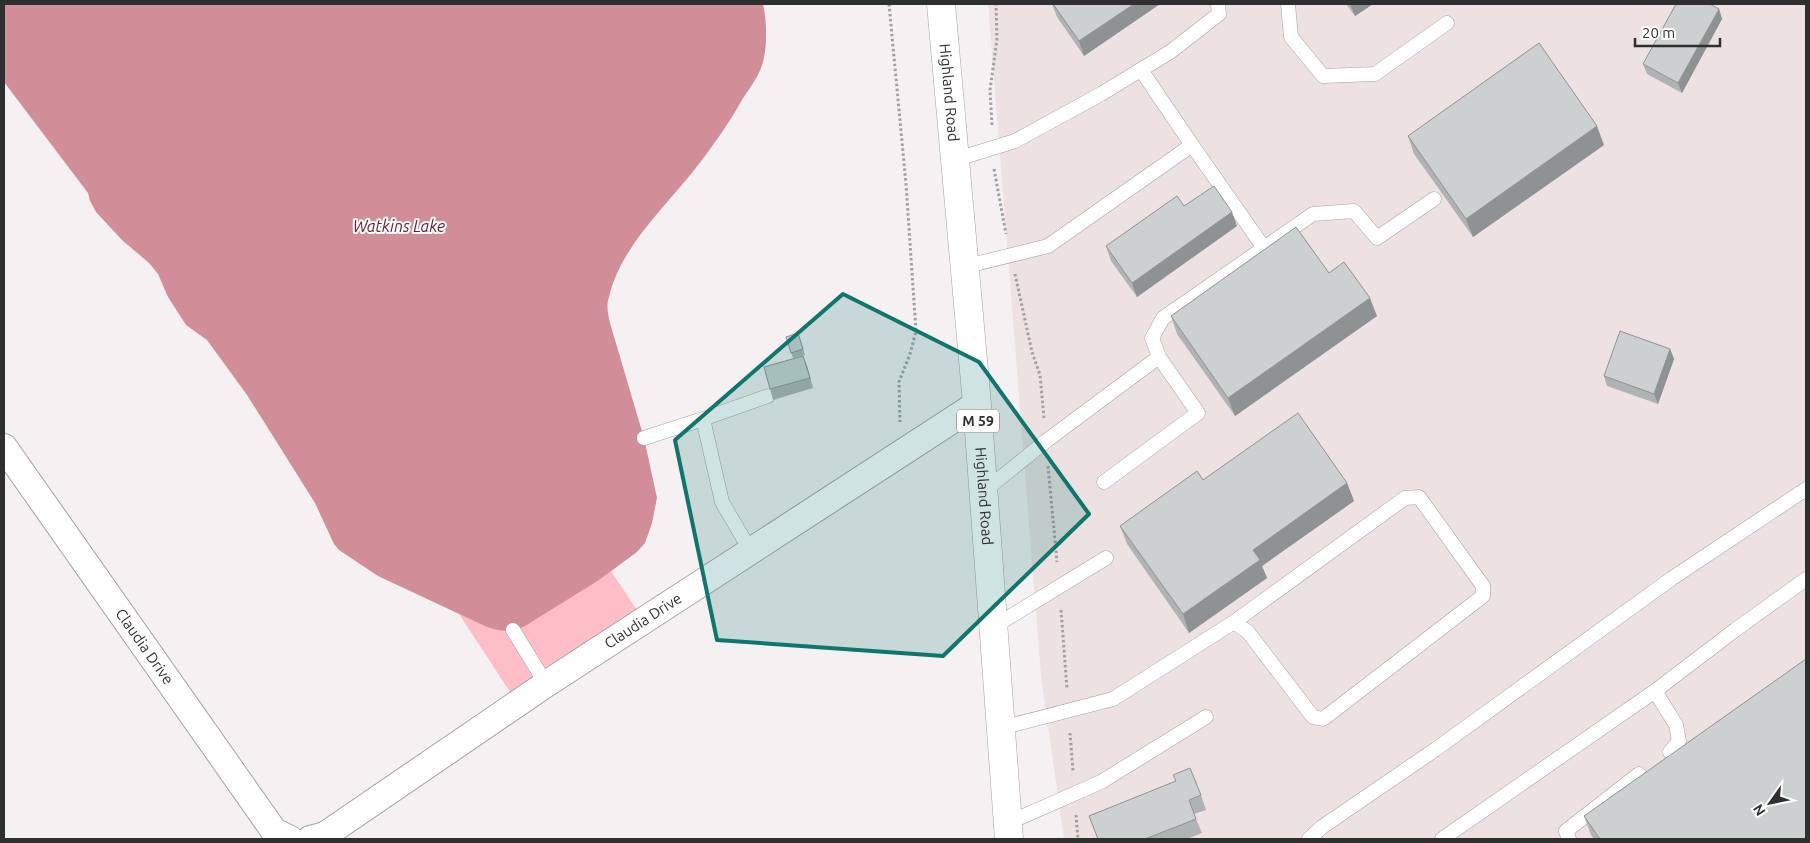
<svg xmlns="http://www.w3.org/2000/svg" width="1810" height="843" viewBox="0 0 1810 843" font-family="Ubuntu,sans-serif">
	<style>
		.built { fill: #eee1e2 }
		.green { fill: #febec7 }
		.water { fill: #d28e98 }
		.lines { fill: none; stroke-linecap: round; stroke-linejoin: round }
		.lane-casing { stroke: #a5a1a1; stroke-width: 15 }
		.street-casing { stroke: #a5a1a1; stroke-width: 28 }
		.highway-casing { stroke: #a5a1a1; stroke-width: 29 }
		.path { stroke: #a29fa0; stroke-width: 3; stroke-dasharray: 2.5 2.5; stroke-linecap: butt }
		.lane { stroke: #fff; stroke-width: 14 }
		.street { stroke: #fff; stroke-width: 26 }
		.highway { stroke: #fff; stroke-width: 28 }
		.wall { fill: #afb3b3 }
		.shaded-wall { fill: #8f9292 }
		.building { fill: #ccd0d0; stroke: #8f9292 }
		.marked { fill: #0f766e; fill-opacity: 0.2; stroke: #0f766e; stroke-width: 4; stroke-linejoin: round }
		.labels { text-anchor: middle; stroke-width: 4; stroke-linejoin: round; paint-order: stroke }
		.shield { fill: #fff; stroke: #6e6d6d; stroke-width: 1 }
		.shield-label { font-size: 14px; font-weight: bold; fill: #302f2f }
		.street-label { font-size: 15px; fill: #302f2f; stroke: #fff }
		.water-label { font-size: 16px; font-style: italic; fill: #69182d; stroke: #fff }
	</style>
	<rect width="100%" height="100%" fill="#f5f1f2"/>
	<path class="built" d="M988,4H1806V839H1064L1041,676Z"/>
	<path class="green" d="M611,571L637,610L512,695L459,614L497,630L599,580Z"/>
	<path class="water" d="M4,4H763C767,22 768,50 761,68C757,79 748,90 742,100C728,125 712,147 695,169C665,207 620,248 609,297C606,306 608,314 610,323L644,438L657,498L652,523L645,543L637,552L599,580L525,626C512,632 501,632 487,627L378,576L339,550L334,544L315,503L247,395L207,340L186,325L168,297L158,274L149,263L122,240L96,212L90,201L88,193L4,82Z"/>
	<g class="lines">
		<defs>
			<path id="lane" d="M1288,4L1291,37L1323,76L1375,74L1447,23
				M1192,145L1264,248
				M954,160L1015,141L1101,94L1170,52L1219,14L1218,4
				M963,267L1048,246L1192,145L1141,70
				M644,438L703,419
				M1104,482L1198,413L1159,357
				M983,492L1046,441L1159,357L1152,338L1163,318L1313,214L1354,211L1377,238L1434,199
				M750,550L722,502L703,419L768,396
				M993,627L1106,558
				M513,630L546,684
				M1001,728L1113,699L1234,622L1248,632L1313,717L1323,719L1483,596V586L1419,497L1405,498L1234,622
				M1670,752L1679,741L1676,725L1655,691L1735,630L1806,579
				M1008,823L1101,782L1206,717
				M1309,839L1322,827L1436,749L1671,579L1806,489
				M1442,839L1655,691
				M1569,839L1566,831L1639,774"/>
			<g id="street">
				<path id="s1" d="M4,447L274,831L290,839"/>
				<path id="s2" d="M310,839L325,835L546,684L977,404"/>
			</g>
			<g id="highway">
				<path id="s3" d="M941,4L977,404L1009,839"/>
			</g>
		</defs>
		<use href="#lane" class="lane-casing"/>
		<use href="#street" class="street-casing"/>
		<use href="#highway" class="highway-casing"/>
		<path class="path" d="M889,4L906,184L916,331L910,354L899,382L900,422
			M992,125L990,90L997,39L996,4
			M994,169L1006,234
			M1015,274L1032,352L1040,375L1044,418
			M1048,466L1057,562
			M1061,610L1067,689
			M1070,733L1073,771
			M1076,815L1078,839"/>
		<use href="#lane" class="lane"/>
		<use href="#street" class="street"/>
		<use href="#highway" class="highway"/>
	</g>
	<path class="wall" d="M1052,4H1160L1084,56L1057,17Z
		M1346,4H1373L1355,16Z
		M1719,9L1722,19L1682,93L1647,74L1643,64Z
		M1408,136L1604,145L1473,237L1414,154Z
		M1184,206L1237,226L1137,297L1111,261L1106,246Z
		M1329,273L1377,316L1235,416L1177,334L1171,316Z
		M798,333L805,355L793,358L786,337Z
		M1670,349L1674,359L1658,404L1607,386L1604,376Z
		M807,366L813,388L773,400L770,389Z
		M1203,480L1347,483L1354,501L1262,566L1267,578L1189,633L1127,544L1120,526Z
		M1201,795L1206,810L1194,814L1202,833L1187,839H1098L1089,816Z
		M1584,816L1806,839H1594L1591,835Z"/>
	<path class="shaded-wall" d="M1134,4H1160L1084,56L1079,41Z
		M1350,4H1373L1355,16Z
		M1719,9L1722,19L1682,93L1678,83Z
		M1597,126L1604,145L1473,237L1466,219Z
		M1232,212L1237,226L1137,297L1132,283Z
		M1370,298L1377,316L1235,416L1228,398Z
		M1670,349L1674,359L1658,404L1654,394Z
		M803,356L807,366L813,388L810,378Z
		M1347,483L1354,501L1262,566L1267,578L1189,633L1183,614L1253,550Z"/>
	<path class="building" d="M1053,4H1134L1079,41Z
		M1676,4H1710L1719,9L1678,83L1643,64Z
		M1539,43L1597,126L1466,219L1408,136Z
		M1214,186L1232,212L1132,283L1106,246L1177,196L1184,206Z
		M1296,227L1329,273L1344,262L1370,298L1228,398L1171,316Z
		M1620,331L1670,349L1654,394L1604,376Z
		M798,333L803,349L791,353L786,337Z
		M803,356L810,378L770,389L764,367Z
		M1298,413L1347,483L1253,550L1260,560L1183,614L1120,526L1197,471L1203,480Z
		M1806,659V839H1600L1584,816Z
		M1190,768L1201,795L1189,800L1196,819L1145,839H1098L1089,816L1176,781L1173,775Z"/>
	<path class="marked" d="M843,294L979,362L1089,514L943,656L717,640L675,440Z"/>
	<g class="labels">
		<rect class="shield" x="957" y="409.5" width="42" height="23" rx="4"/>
		<g class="shield-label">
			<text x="978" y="426">M 59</text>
		</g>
		<g class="street-label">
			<text dy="5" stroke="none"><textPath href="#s3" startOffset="89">Highland Road</textPath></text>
			<text dy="5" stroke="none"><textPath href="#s3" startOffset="494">Highland Road</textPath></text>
			<text dy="5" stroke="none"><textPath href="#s2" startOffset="399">Claudia Drive</textPath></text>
			<text dy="5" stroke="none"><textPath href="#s1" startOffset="244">Claudia Drive</textPath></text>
		</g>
		<g class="water-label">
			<text x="399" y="232">Watkins Lake</text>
		</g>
	</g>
	<rect width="1810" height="843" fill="none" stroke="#302f2f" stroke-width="10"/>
	<g transform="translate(1770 803) rotate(237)" stroke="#ffffff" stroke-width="4" paint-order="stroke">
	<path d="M0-4L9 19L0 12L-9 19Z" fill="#302f2f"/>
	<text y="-8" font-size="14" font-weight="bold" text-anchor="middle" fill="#302f2f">N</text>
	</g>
	<path d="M1635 38v8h85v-8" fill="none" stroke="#302f2f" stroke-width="2.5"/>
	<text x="1642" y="38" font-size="15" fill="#302f2f" stroke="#ffffff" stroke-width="4" paint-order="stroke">20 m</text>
</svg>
